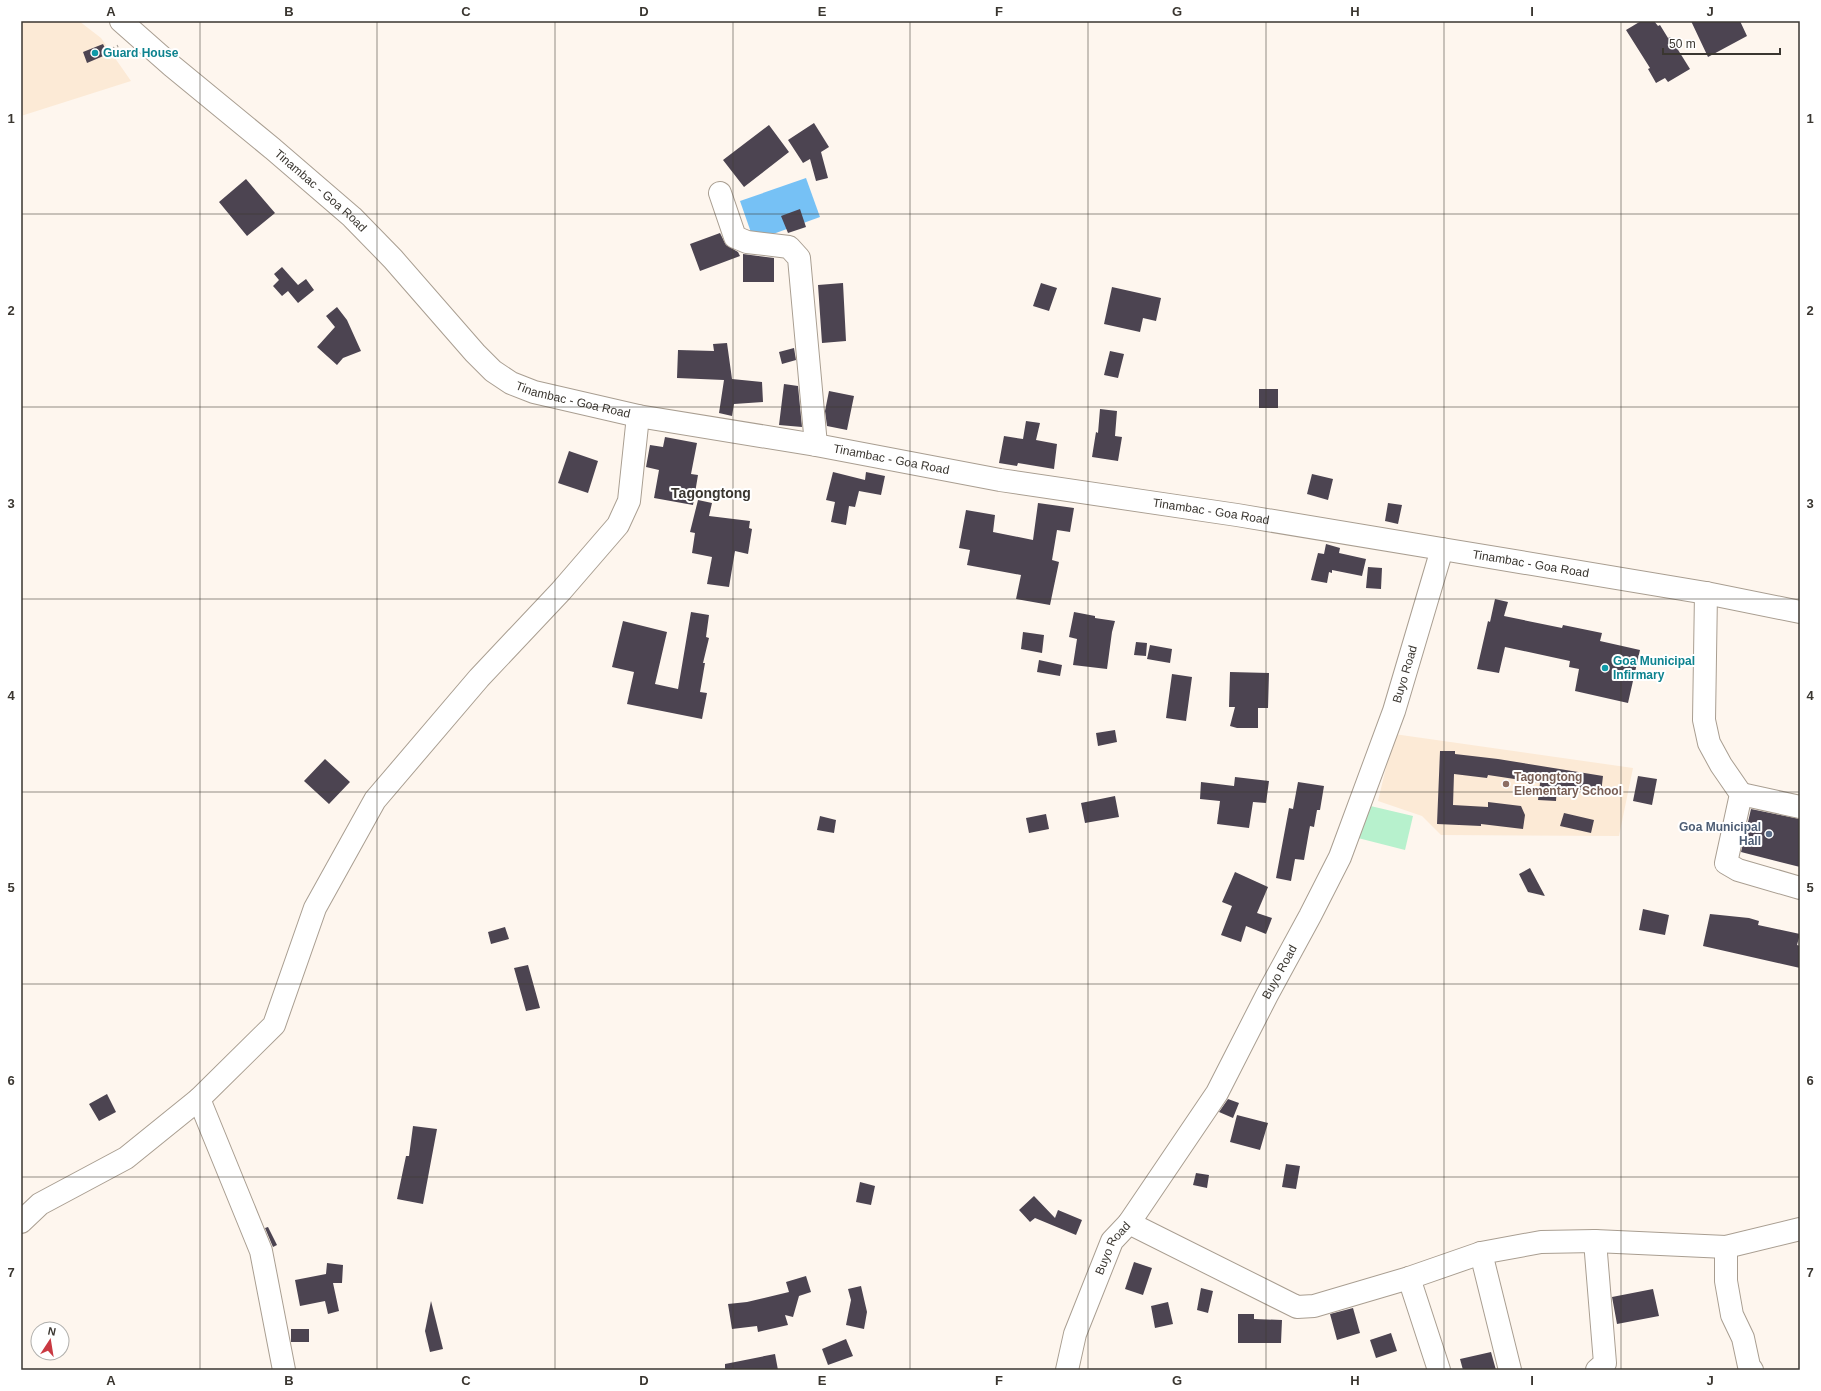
<svg xmlns="http://www.w3.org/2000/svg" width="1821" height="1391" viewBox="0 0 1821 1391" font-family="Helvetica,sans-serif">
	<style>
		.built { fill: #fcead6 }
		.green { fill: #b7f1cd }
		.water { fill: #76c1f5 }
		.building { fill: #4c4451 }
		.lines { fill: none; stroke-linecap: round; stroke-linejoin: round }
		.minor-casing { stroke: #a99e91; stroke-width: 24 }
		.major-casing { stroke: #a99e91; stroke-width: 24 }
		.path { stroke: #a29c95; stroke-width: 2.5; stroke-dasharray: 1 3; stroke-linecap: butt }
		.minor { stroke: #fff; stroke-width: 22 }
		.major { stroke: #fff; stroke-width: 22 }
		.grid { fill: none; stroke: #3a3630; stroke-width: 1; stroke-opacity: 0.55 }
		.culture-dot { fill: #0f9aa8; stroke: #fff; stroke-width: 1.5 }
		.education-dot { fill: #8d6e63; stroke: #fff; stroke-width: 1.5 }
		.service-dot { fill: #5c6f8a; stroke: #fff; stroke-width: 1.5 }
		.labels { text-anchor: middle; stroke-width: 4; stroke-linejoin: round; paint-order: stroke }
		.culture-label { font-size: 12px; font-weight: bold; fill: #0d838f; stroke: #fff; text-anchor: start }
		.street-label { font-size: 12px; fill: #3a3630; stroke: #fff }
		.education-label { font-size: 12px; font-weight: bold; fill: #785e54; stroke: #fff; text-anchor: start }
		.service-label { font-size: 12px; font-weight: bold; fill: #4e5e75; stroke: #fff; text-anchor: end }
		.quarter-label { font-size: 14px; font-weight: bold; fill: #3a3630; stroke: #fff }
		.neatline { fill: none; stroke: #3a3630; stroke-width: 1.5 }
		.grid-label { font-size: 13px; text-anchor: middle; font-weight: bold; fill: #3a3630 }
	</style>
	<rect width="100%" height="100%" fill="#fef6ee"/>
	<path class="built" d="M21,21H79L101,38L131,81L21,116Z
		M1394,734L1633,768L1619,836L1441,835L1422,816L1378,801Z"/>
	<path class="green" d="M1362,804L1413,816L1405,850L1354,837Z"/>
	<path class="water" d="M806,178L820,217L754,241L740,201Z"/>
	<path class="building" d="M1641,21H1654L1658,26L1660,25L1668,38L1670,37L1690,69L1668,82L1665,78L1656,83L1648,69L1650,68L1626,30Z
		M1691,21H1740L1747,36L1708,57Z
		M103,44L108,54L87,63L83,52Z
		M814,123L829,147L821,152L828,178L816,181L810,159L803,163L788,140Z
		M769,125L789,152L744,187L723,160Z
		M246,179L275,213L247,236L219,202Z
		M800,209L806,227L788,233L781,216Z
		M720,233L726,245L738,252L740,256L700,271L690,244Z
		M743,254L774,258V282H743Z
		M282,267L298,285L306,279L314,290L298,303L288,291L282,296L273,286L279,280L274,274Z
		M843,283L846,341L822,343L818,285Z
		M1041,283L1057,288L1049,311L1033,306Z
		M1112,287L1161,298L1156,321L1143,318L1140,332L1104,324Z
		M337,307L347,320L361,351L343,358L337,365L317,347L335,327L326,316Z
		M727,343L732,379L762,382L763,402L734,404L732,416L719,413L724,380L677,378L678,350L714,351L713,344Z
		M794,348L796,360L782,364L779,352Z
		M1110,351L1124,354L1118,378L1104,375Z
		M784,384L798,386L802,427L779,425Z
		M1259,389H1278V408H1259Z
		M829,391L854,396L847,430L827,426L825,411Z
		M1100,409L1117,411L1115,436L1122,437L1118,461L1092,457L1096,432L1098,433Z
		M1026,421L1040,423L1036,440L1057,444L1054,469L1018,463L1017,466L999,463L1004,436L1023,439Z
		M665,437L697,443L691,474L698,475L693,505L654,498L659,470L646,467L650,445L663,447Z
		M569,451L598,461L588,493L558,483Z
		M833,472L865,480L866,472L885,476L881,495L859,491L855,507L849,506L846,525L831,522L835,502L826,500Z
		M1312,474L1333,479L1328,500L1307,494Z
		M698,500L712,503L709,516L750,521L749,528L752,529L748,554L735,551L729,587L707,584L712,557L692,553L695,533L690,532Z
		M1038,503L1074,508L1070,532L1057,530L1052,560L1059,562L1050,605L1016,599L1021,575L967,565L970,550L959,548L966,510L995,515L993,532L1033,540Z
		M1388,503L1402,505L1398,524L1385,521Z
		M1326,544L1340,548L1339,553L1366,559L1362,576L1332,570V573L1329,572L1327,583L1311,580L1318,553L1324,554Z
		M1368,567L1382,568L1381,589L1366,588Z
		M1495,599L1508,602L1504,616L1562,628L1563,625L1602,633L1600,641L1640,650L1628,703L1575,691L1579,669L1569,667L1570,661L1505,647L1499,673L1477,669L1488,621L1490,622Z
		M691,612L709,615L706,637L709,638L703,663H705L700,692L707,693L702,719L627,704L634,672L612,667L623,621L667,632L655,684L678,689Z
		M1074,612L1095,616V618L1115,621L1112,632L1107,669L1073,665L1077,639L1069,637Z
		M1023,632L1044,635L1042,653L1021,649Z
		M1136,642L1147,643L1146,656L1134,655Z
		M1150,645L1172,649L1170,663L1147,659Z
		M1039,660L1062,665L1060,676L1037,672Z
		M1230,672L1269,673L1268,708H1258V728H1237L1230,726L1235,707H1229Z
		M1172,674L1192,677L1186,721L1166,718Z
		M1115,730L1117,742L1098,746L1096,733Z
		M1440,751H1455V754L1498,759L1603,776L1601,793L1557,786L1556,801L1538,800L1540,783L1488,775L1487,778L1454,774L1453,805L1488,807V802L1521,806L1525,815L1523,829L1481,824V826L1437,824Z
		M325,759L350,782L329,804L304,781Z
		M1638,776L1657,779L1652,805L1633,801Z
		M1235,777L1269,781L1266,803L1253,802L1249,828L1217,824L1220,801L1200,799L1201,782L1234,786Z
		M1298,782L1324,786L1320,810H1317L1314,827L1310,826L1304,860L1295,859L1291,881L1276,878L1289,808L1293,809Z
		M1115,796L1119,817L1085,823L1081,803Z
		M1751,809L1800,819V867L1741,852Z
		M1564,813L1594,820L1591,833L1560,826Z
		M1046,814L1049,829L1029,833L1026,818Z
		M820,816L836,820L834,833L817,830Z
		M1530,868L1545,896L1528,892L1519,874Z
		M1235,872L1268,887L1257,913L1272,918L1266,934L1246,926L1241,942L1221,935L1232,906L1222,902Z
		M1643,909L1669,915L1665,935L1639,930Z
		M1710,914L1749,918L1759,921L1758,925L1800,934L1797,945L1800,946V968L1703,946Z
		M505,927L509,939L491,944L488,932Z
		M528,965L540,1008L526,1011L514,968Z
		M107,1094L116,1112L99,1121L89,1104Z
		M1228,1099L1239,1103L1233,1118L1219,1112Z
		M1237,1115L1268,1123L1260,1150L1230,1142Z
		M413,1126L437,1129L423,1204L397,1199L406,1156H409Z
		M1286,1164L1300,1166L1296,1189L1282,1187Z
		M1196,1173L1209,1175L1207,1188L1193,1185Z
		M860,1182L875,1186L871,1205L856,1202Z
		M1034,1196L1055,1218L1058,1210L1082,1220L1076,1235L1035,1218L1030,1222L1019,1210Z
		M268,1227L277,1245L273,1247L265,1228Z
		M1134,1262L1152,1268L1143,1295L1125,1289Z
		M327,1263L343,1265L342,1283H333L339,1311L328,1314L325,1301L300,1306L295,1280L326,1274Z
		M806,1276L811,1292L799,1296L793,1317L785,1315L788,1325L758,1332L757,1326L732,1329L728,1304L747,1302L789,1292L786,1282Z
		M861,1286L867,1312L864,1329L846,1325L851,1300L848,1289Z
		M1201,1288L1213,1291L1208,1313L1197,1310Z
		M1653,1289L1659,1316L1617,1324L1612,1297Z
		M431,1301L443,1349L430,1352L425,1331Z
		M1168,1302L1173,1324L1155,1328L1151,1306Z
		M1353,1308L1360,1333L1337,1340L1330,1314Z
		M1238,1314H1254V1319L1282,1320L1281,1343H1238Z
		M291,1329H309V1342H291Z
		M1391,1333L1397,1351L1376,1358L1370,1340Z
		M846,1339L853,1356L828,1365L822,1349Z
		M1491,1352L1496,1370H1463L1460,1359Z
		M775,1354L778,1370H725V1364Z"/>
	<g class="lines">
		<defs>
			<g id="minor">
				<path d="M720,193L735,237L747,242L789,247L799,258L816,445"/>
				<path d="M1706,593L1704,720L1709,743L1721,765L1741,794L1726,863L1738,870L1800,888"/>
				<path d="M1741,794L1800,807"/>
				<path d="M199,1099L261,1251L284,1370"/>
				<path d="M21,1222L40,1204L126,1158L199,1099L274,1025L315,908L375,800L479,678L561,591L618,525L629,501L638,416"/>
				<path d="M1129,1223L1297,1307L1314,1306L1409,1278L1481,1253L1541,1242L1595,1241L1726,1247L1800,1229"/>
				<path d="M1595,1241L1605,1363L1597,1370"/>
				<path d="M1726,1247V1281L1732,1315L1743,1338L1749,1366L1752,1370"/>
				<path d="M1481,1253L1510,1370"/>
				<path d="M1409,1278L1439,1370"/>
				<path id="s1" d="M1067,1370L1075,1334L1112,1241L1129,1223L1217,1093L1267,995L1310,916L1340,857L1394,711L1442,549"/>
			</g>
			<g id="major">
				<path id="s2" d="M121,21L172,66L273,149L352,217L393,259L475,353L493,371L511,383L534,392L638,416L816,445L1000,480L1237,515L1442,549L1706,593L1800,612"/>
			</g>
		</defs>
		<use href="#minor" class="minor-casing"/>
		<use href="#major" class="major-casing"/>
		<path class="path" d="M110,50L120,45"/>
		<use href="#minor" class="minor"/>
		<use href="#major" class="major"/>
	</g>
	<path class="grid" d="M200,21V1370M377,21V1370M555,21V1370M733,21V1370M910,21V1370M1088,21V1370M1266,21V1370M1444,21V1370M1621,21V1370M21,214H1800M21,407H1800M21,599H1800M21,792H1800M21,984H1800M21,1177H1800"/>
	<g class="culture-dot">
		<circle cx="95" cy="53" r="4"/>
		<circle cx="1605" cy="668" r="4"/>
	</g>
	<circle class="education-dot" cx="1506" cy="784" r="4"/>
	<circle class="service-dot" cx="1769" cy="834" r="4"/>
	<g class="labels">
		<g class="culture-label">
			<text x="103" y="57">Guard House</text>
			<text x="1613" y="665">Goa Municipal<tspan x="1613" dy="14">Infirmary</tspan></text>
		</g>
		<g class="street-label">
			<text dy="4" stroke="none"><textPath href="#s2" startOffset="262">Tinambac - Goa Road</textPath></text>
			<text dy="4" stroke="none"><textPath href="#s2" startOffset="598">Tinambac - Goa Road</textPath></text>
			<text dy="4" stroke="none"><textPath href="#s2" startOffset="922">Tinambac - Goa Road</textPath></text>
			<text dy="4" stroke="none"><textPath href="#s2" startOffset="1246">Tinambac - Goa Road</textPath></text>
			<text dy="4" stroke="none"><textPath href="#s2" startOffset="1570">Tinambac - Goa Road</textPath></text>
			<text dy="4" stroke="none"><textPath href="#s1" startOffset="779">Buyo Road</textPath></text>
			<text dy="4" stroke="none"><textPath href="#s1" startOffset="455">Buyo Road</textPath></text>
			<text dy="4" stroke="none"><textPath href="#s1" startOffset="131">Buyo Road</textPath></text>
		</g>
		<g class="education-label">
			<text x="1514" y="781">Tagongtong<tspan x="1514" dy="14">Elementary School</tspan></text>
		</g>
		<g class="service-label">
			<text x="1761" y="831">Goa Municipal<tspan x="1761" dy="14">Hall</tspan></text>
		</g>
		<g class="quarter-label">
			<text x="711" y="498">Tagongtong</text>
		</g>
	</g>
	<rect width="1821" height="1391" fill="none" stroke="#ffffff" stroke-width="44"/>
	<g transform="translate(50 1341) rotate(12)"><circle r="19" fill="#ffffff" stroke="#b0afac"/>
	<path d="M0-3L7 15L0 10L-7 15Z" fill="#c93942"/>
	<text y="-6" font-size="11" font-weight="bold" text-anchor="middle" fill="#3a3630">N</text>
	</g>
	<path d="M1663 48v6h117v-6" fill="none" stroke="#3a3630" stroke-width="2"/>
	<text x="1669" y="48" font-size="12" fill="#3a3630" stroke="#ffffff" stroke-width="3" paint-order="stroke">50 m</text>
	<rect x="22" y="22" width="1777" height="1347" class="neatline"/>
	<g class="grid-label">
		<text x="111" y="16">A</text>
		<text x="289" y="16">B</text>
		<text x="466" y="16">C</text>
		<text x="644" y="16">D</text>
		<text x="822" y="16">E</text>
		<text x="999" y="16">F</text>
		<text x="1177" y="16">G</text>
		<text x="1355" y="16">H</text>
		<text x="1532" y="16">I</text>
		<text x="1710" y="16">J</text>
		<text x="11" y="123">1</text>
		<text x="1810" y="123">1</text>
		<text x="11" y="315">2</text>
		<text x="1810" y="315">2</text>
		<text x="11" y="508">3</text>
		<text x="1810" y="508">3</text>
		<text x="11" y="700">4</text>
		<text x="1810" y="700">4</text>
		<text x="11" y="892">5</text>
		<text x="1810" y="892">5</text>
		<text x="11" y="1085">6</text>
		<text x="1810" y="1085">6</text>
		<text x="11" y="1277">7</text>
		<text x="1810" y="1277">7</text>
		<text x="111" y="1385">A</text>
		<text x="289" y="1385">B</text>
		<text x="466" y="1385">C</text>
		<text x="644" y="1385">D</text>
		<text x="822" y="1385">E</text>
		<text x="999" y="1385">F</text>
		<text x="1177" y="1385">G</text>
		<text x="1355" y="1385">H</text>
		<text x="1532" y="1385">I</text>
		<text x="1710" y="1385">J</text>
	</g>
</svg>
